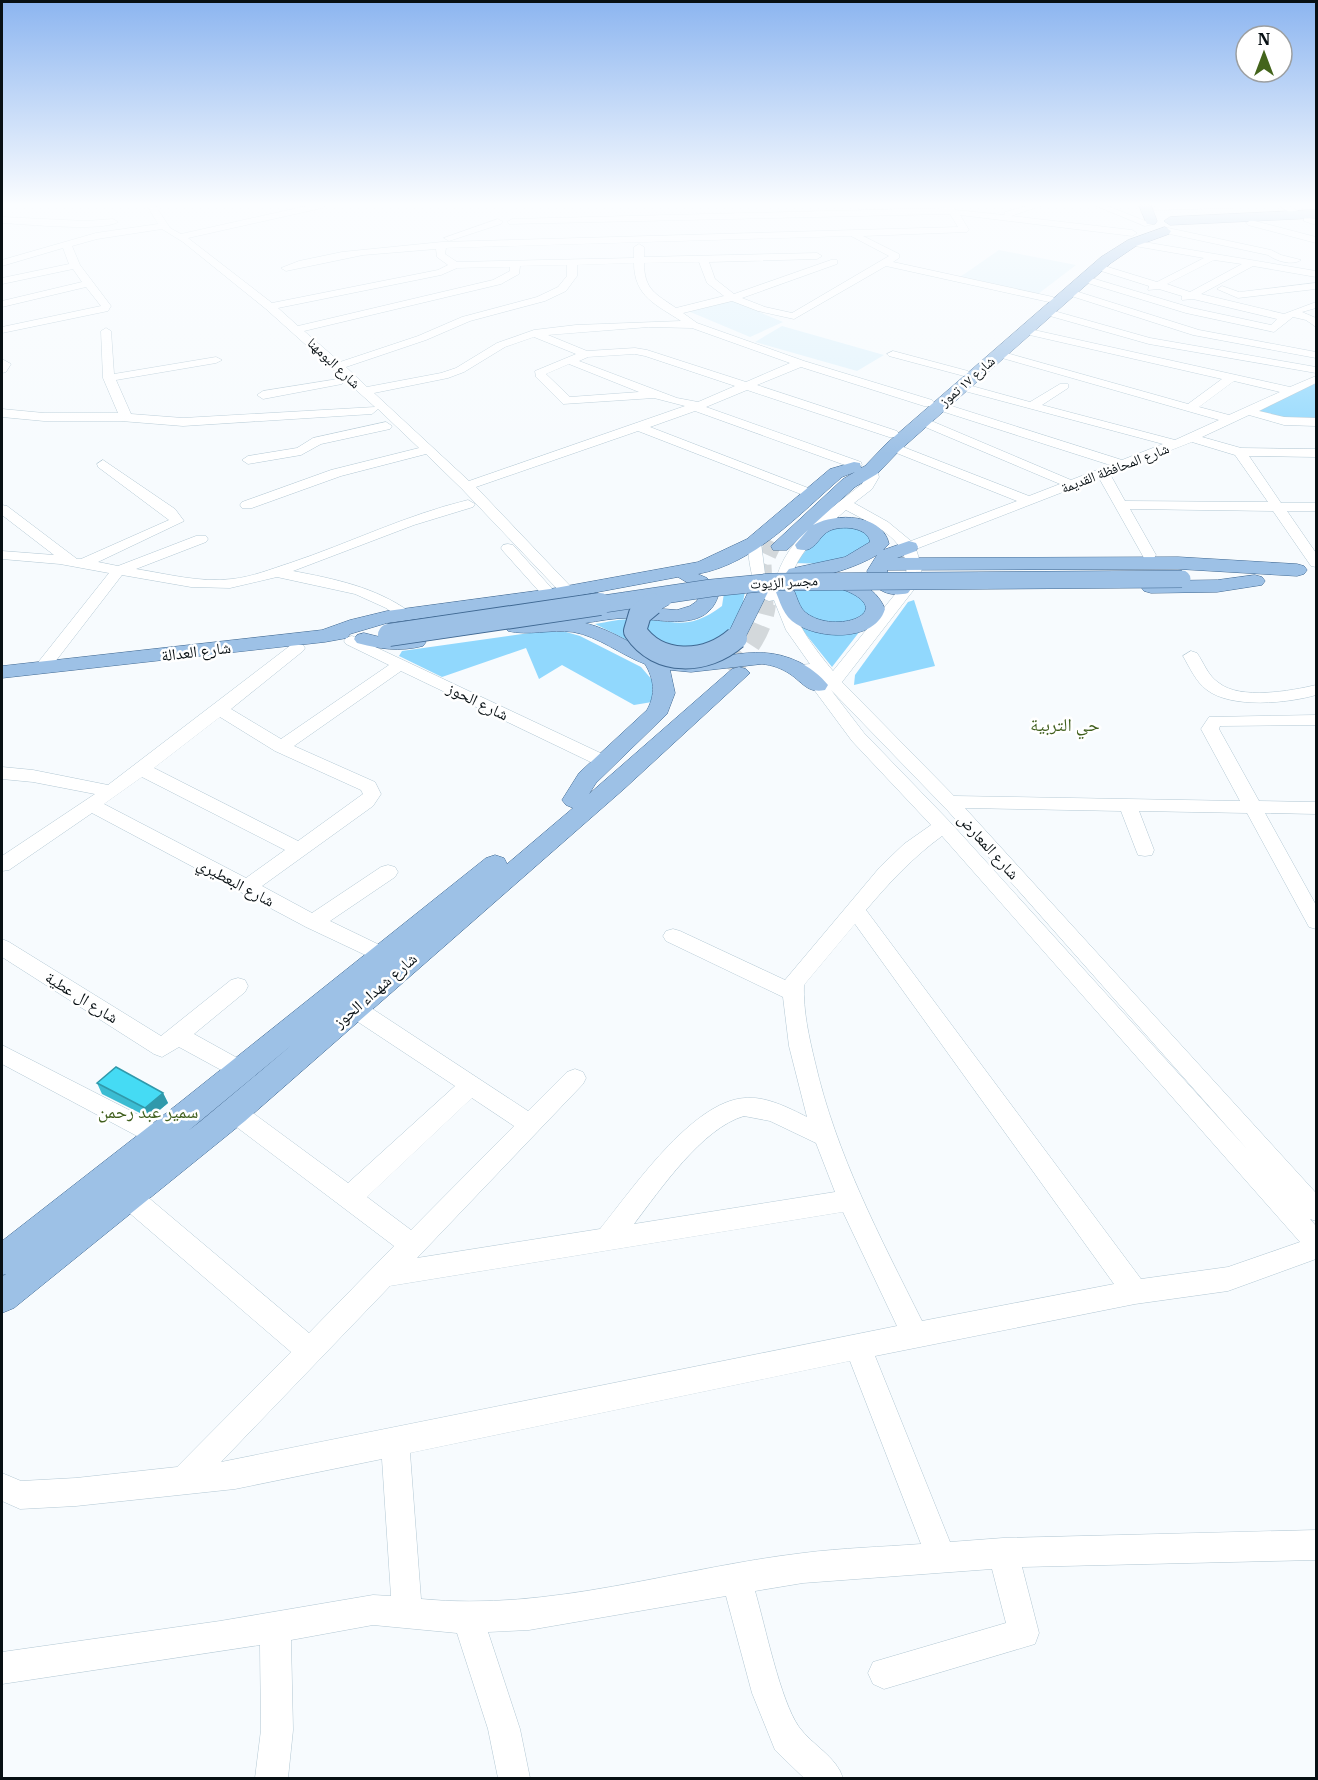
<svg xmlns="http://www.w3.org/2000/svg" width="1318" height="1780" viewBox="0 0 1318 1780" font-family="'IBM Plex Serif','Noto Naskh Arabic',serif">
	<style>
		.built { fill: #e1f3fc }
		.green { fill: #91d8fd }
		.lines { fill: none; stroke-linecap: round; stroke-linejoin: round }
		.major-tunnel-far1 { stroke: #d3d8db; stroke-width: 17; stroke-dasharray: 17 9; stroke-linecap: butt }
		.major-tunnel { stroke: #d3d8db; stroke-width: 22; stroke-dasharray: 22 11; stroke-linecap: butt }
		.minor-casing { stroke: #b3c8d4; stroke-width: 1 }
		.major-casing { stroke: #3f6892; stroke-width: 1 }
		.minor { fill: #fff; fill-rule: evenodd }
		.major { fill: #9dc1e6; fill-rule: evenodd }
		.major-bridge-far1-casing { stroke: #3f6892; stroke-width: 18; stroke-linecap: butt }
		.major-bridge-casing { stroke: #3f6892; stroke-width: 24; stroke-linecap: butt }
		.major-bridge-far1 { stroke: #9dc1e6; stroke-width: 17 }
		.major-bridge { stroke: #9dc1e6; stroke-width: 22 }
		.wall { fill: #3bbcd2 }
		.shaded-wall { fill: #3099ab }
		.building { fill: #45dbf4; stroke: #3099ab; stroke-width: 1.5 }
		.labels { text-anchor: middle; stroke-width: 5; stroke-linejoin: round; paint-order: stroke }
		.far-street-label { font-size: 14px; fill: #081014; stroke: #fff }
		.street-label { font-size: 16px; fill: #081014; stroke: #fff }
		.neighbourhood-label { font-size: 18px; fill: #405f1d; stroke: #fff }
	</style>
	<rect width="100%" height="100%" fill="#f7fbfe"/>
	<path class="built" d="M999,250L1076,265L1038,294L960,277Z
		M733,301L783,322L750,337L688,311Z
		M782,326L884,355L857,371L755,342Z"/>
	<path class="green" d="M1314,382L1316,383V421H1284L1246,411Z
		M850,526L872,535L868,548L826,564L794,563L824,532L831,528Z
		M844,589L858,593L869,610C847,628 829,624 804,615L793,590Z
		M745,591L739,625L728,644L645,649L595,624C607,622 620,619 632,619C671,618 685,634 722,606L724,593Z
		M914,600L935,666L854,685L855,675L908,602Z
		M800,627L827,634L860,631L832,667Z
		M544,631L566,632L580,636L641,667L653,681L652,702L634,705L562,665L539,679L526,648L442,677L399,656L402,651Z"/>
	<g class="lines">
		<path class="major-tunnel-far1" d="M765,606L763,565L774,542"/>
		<path class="major-tunnel" d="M729,670C746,651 762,630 765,604"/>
		<defs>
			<path id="minor" d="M147,205H155L170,228L181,234L311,205H326L322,208L188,238L272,303L438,270L448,265L437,257L436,249L363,255L286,271L281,268L299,261L342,252L442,242L958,227L950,214H946L509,224L507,222L512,219L945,208L943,205H952L956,210L1004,215L1005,212L1031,205H1044L1011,216L1132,230L1137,233L1132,236L960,215L969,230L967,232L863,236L899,254V258L893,262L1053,297L1054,299L1049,302L886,266L794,319L758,311L732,301L683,313L697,323L804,361L932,400L934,403L932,406H924L801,367L757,385L897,431L899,434L897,437H889L747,390L706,407L861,462L862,465L856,469L695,411L650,427L816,491L818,494L816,497L811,498L638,431L476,487L573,589L575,592L568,596L563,595L462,489L426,454L341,476L252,508H242L240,505L242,502L331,470L419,448L378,409L372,414L183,426L121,421H44L2,417V409L44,413H118L103,378L101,331L106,328L111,331L114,374L216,357L222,360L216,363L116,380L131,414L183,418L375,407L266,309L183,242L162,229L97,239L72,246L80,265L111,306L108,311L2,333V327L101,306L86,287L2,307V301L82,282L73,269L2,284V278L69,264L63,248L2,266V260L96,233L158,224ZM851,236L889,256L792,313L765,307L742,298L837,264V260H831L734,294L715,279L709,262L817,259L822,256L817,253L644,257V247L639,244L634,247V258L457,262L445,254L446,248ZM699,262L707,283L724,296L676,308C656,294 644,290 644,263ZM634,263C634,297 657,305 681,321L576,325L534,330L497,343L456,368L441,373L367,387L346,367L426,340L470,321L545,301L566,291L577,276V265ZM567,265V276L558,287L537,297L462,317L418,336L340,362L304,331L501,284L519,274L520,266ZM510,267V271L493,280L298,326L278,308L441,275L457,268ZM649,327L692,328L790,363L746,382L647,350L635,348L587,351L548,335ZM534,337L576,354L535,371L536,377L563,404L654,398L685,406L469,481L374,393L448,378L464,372L505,347ZM635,354L645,356L735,386L698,402L677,398L579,361L588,357ZM569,364L639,392L570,397L546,374Z
				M1094,205H1105L1153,224L1145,226Z
				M1157,205H1235L1231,208L1154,210L1153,208Z
				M1278,205H1288L1305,215L1297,217Z
				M2,217L86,221L113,219L118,222C102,232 24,224 2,223Z
				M1304,217L1316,219V225L1304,221Z
				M498,219L503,222L501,224L449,241L444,238Z
				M1251,220L1316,237V243L1248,225L1246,223Z
				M1168,228L1271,250L1281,255L1301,260C1292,266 1276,261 1268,255L1165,233L1163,231Z
				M1132,240L1316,271V277L1253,266L1201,294L1284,314L1316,302V308L1302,312L1316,318V327L1306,320L1293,317L1274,332L1186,313L1081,281L1080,279L1085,276L1192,308L1271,325L1277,319L1193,299L1182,300V296L1159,289L1148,290L1149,286L1095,269V265L1098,264L1157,282L1204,258L1129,245V241ZM1214,260L1242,264L1190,292L1167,284Z
				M1316,283V289L1238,298L1217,289L1222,286L1239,292Z
				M1069,289L1199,330L1316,352V358L1193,335L1065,294V290Z
				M1047,309L1150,338L1316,367V373L1149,344L1043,314V310Z
				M1025,328L1290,387L1316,376V383L1259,411L1284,417L1316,418V426L1284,425L1249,415L1202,437L1241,448L1316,449V457L1249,456L1281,503H1316V511H1287L1316,553V567L1311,566L1273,511L1130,509L1156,555L1154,558H1144L1099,478L916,549L922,568L919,583L842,682L954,796L1240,801L1201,729L1209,717L1316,715V725L1220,726L1219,729L1259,801L1316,802V814L1265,813L1316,905V929L1309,927L1247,813L1139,811L1154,850L1152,855L1145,856L1138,855L1136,850L1121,811L965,808L1316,1193V1221L1310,1219L1316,1226V1259L1228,1291L1135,1304L875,1356L950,1542L1003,1538L1316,1530V1560L1022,1567L1039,1633L1035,1644L884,1689L873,1684L868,1673L873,1662L1006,1623L992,1569L803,1583L755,1591C765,1625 780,1700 799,1727C813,1746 836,1756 843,1778H804L775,1750L752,1693L726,1596L529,1630L488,1632L520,1729L530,1778H498L488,1729L457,1633L373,1625L291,1640L293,1730L288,1778H255L261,1730L260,1645L2,1684V1652L220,1621L373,1595L391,1596L382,1459L235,1489L76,1506L20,1509L2,1501V1473L21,1481L76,1478L177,1467L291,1352L119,1204L116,1196L119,1188L128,1185L137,1188L309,1333L394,1246L226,1119L223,1112L226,1105L234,1102L242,1105L348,1183L455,1086L346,1014L343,1008L346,1002L354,1000L362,1002L528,1111L567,1072L575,1069L583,1072L586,1078L583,1084L417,1258L600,1229C631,1191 692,1101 745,1098C766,1096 789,1108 807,1117L789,1046L783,997L666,941L663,936L666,931L673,929L680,931L785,980L880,867L904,844L931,825L852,741L798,668L800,665L810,664L786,630L774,600L769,601C752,597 749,558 747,543L754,539L761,543L765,574L774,592C778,543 827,512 862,484L865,477L864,470L871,466L876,467L879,477L872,489L854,503L888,522L911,541L1017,501L889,450L887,447L889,444L893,443L1029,496L1060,484L918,424V418L922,417L1071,480L1110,465L935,409V403L939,402L1122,460L1163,444L957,389V385L961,383L1030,402L1060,384H1068V388L1042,405L1175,440L1219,420L995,356V352H1003L1188,404L1222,379L1021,333V329ZM1234,381L1280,392L1229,415L1199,407ZM1192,442L1235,455L1268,502L1125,501L1110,474ZM846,510C877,527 914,540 905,582L833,671C774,600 773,571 846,510ZM831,690L948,811L1247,1149L950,822L864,733ZM942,836L1300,1242L1228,1267L1141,1279L866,910C890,882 912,858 942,836ZM855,924L1114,1284L922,1321C880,1237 836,1154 815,1062C809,1037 803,1011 804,985ZM472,1098L514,1126L411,1230L367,1197ZM744,1116L770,1121L816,1143L835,1192L634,1224C660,1190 702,1128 744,1116ZM843,1212L897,1326L221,1462L390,1286ZM850,1361L921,1544C882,1547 842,1548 803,1553C676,1568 550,1612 421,1599L410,1453Z
				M893,351L968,371L970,373L964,376L889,356L887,354Z
				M2,359L11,364L6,372L2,373Z
				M338,379L342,380V384L263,399L257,395L263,391Z
				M386,422L392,426L390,429L321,444L301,455L248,464L242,460L248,456L297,448L313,438Z
				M103,460L175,509L184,521L98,562L118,566L196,536H206L208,539L206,542L136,569C168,574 200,583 232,579C252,577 271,569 290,563C350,543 406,515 468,500L475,504L473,507L414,525L293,571C335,579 375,587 410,612L413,615L410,618H400L386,608L355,594L277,577L230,588L191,587L122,575L48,671H36L34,668L36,665L109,573L60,564L2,559V551L54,555L2,515V505L7,506L77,559H81L169,520L98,467L97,464Z
				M508,544L513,545L555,592L557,595L555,598H545L503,551L501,548L503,545Z
				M352,636L611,758L614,762L611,766H599L401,671L294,746L375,782L381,794L373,806L262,886L312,913L381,867L388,865L395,867L398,872L395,877L330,921L390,950L393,955L390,960L383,963L376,960L306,927L92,813L9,870L2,871V856L95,794L33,782L2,779V767L33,770L108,785L291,645H303L305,648L303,651L231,709L281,739L389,665L346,644L344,641L346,638ZM220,717L275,751L361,790L363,794L298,841L154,768ZM142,777L285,850L246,878L104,804Z
				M1191,651L1197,653C1204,663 1208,676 1219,683C1240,700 1291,691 1316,685V695C1289,703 1232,709 1207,690C1196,682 1190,668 1183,656Z
				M2,939L9,942L161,1036L231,980L238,978L245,980L248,986L245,992L194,1034L250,1065L253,1071L250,1077L242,1080L234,1077L179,1047L162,1057L154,1054L2,957Z
				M2,1045L168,1130L172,1137L168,1144L160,1147L152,1144L2,1064Z"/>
			<path id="major" d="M1139,205H1151L1157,221L1155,224H1147Z
				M1316,210V218L1170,225L1164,221L1170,217Z
				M1165,227L1171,231L1169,234L1136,246L1111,263L899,451L877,474L855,487L813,525C836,512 883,514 889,544L883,550L909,541L916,543L918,547L916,551L897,558L1178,557L1297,564L1304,566L1307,570L1304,574L1297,576L1178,569L887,570L889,579L908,585L911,589L908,593C889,598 872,590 867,571L877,555C857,567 812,583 789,577L786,573L789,569L845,557L870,542C868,527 841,525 829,531C821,535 818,544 811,548C807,551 802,550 797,549L795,545L808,530L787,550H773L771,546L843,479L855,472L842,477C799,514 756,563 698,574L707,578L719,593C708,635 659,618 628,618C613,618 599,621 585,623C614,630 638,650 666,657C713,669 749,638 799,662C809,667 821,676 828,685L825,690C808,694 802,682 790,674C781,668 772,665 762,664L691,672L670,670L675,693L667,714L596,783L589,794L732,669L739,667L746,669L750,673L624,789L245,1121L14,1308L2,1313V1277L6,1274L2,1275V1241L179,1103L486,858L495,855L504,858L507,864L573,808L566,805L562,800L579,773L647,710C656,694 654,679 645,664C621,655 598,636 573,632C551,629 528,636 508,631L505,627L508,623L558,619L561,615L568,613L624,606L677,610L690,606L697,601L699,593L693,586L678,577L550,601L387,623L350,634L347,638L325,642L2,678V666L322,630L350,620L387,611L550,589L698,562L747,539L830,469L854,462L860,463L861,468L865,466L887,443L1101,257L1128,240ZM293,1044L188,1131L201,1121Z
				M829,575C853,579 875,585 885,609C875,643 815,640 792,621C781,612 779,596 772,584L743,642H729L726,638L752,584L755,580H769L771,584L774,580H788C796,589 797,605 805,612C832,635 896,614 849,592C841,588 831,587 822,585L819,581L822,577Z
				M1255,575L1262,577L1265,581L1262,585L1217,592L1151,593L1144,591L1141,587L1144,583L1151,581L1217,580Z
				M364,633L384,638L416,636L423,638L426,642L423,646C400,652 379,649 357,643L354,639L357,635Z"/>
		</defs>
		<use href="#minor" class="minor-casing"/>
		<use href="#major" class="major-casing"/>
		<use href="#minor" class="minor"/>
		<use href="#major" class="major"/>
		<defs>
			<path id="major-bridge-far1" d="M590,606L711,588L771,582L1182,579
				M649,606L665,597"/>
			<path id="major-bridge" d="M652,604L640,614L635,631C658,666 706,664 736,638
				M389,635L600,604"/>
		</defs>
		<use href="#major-bridge-far1" class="major-bridge-far1-casing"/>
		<use href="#major-bridge" class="major-bridge-casing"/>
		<use href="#major-bridge-far1" class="major-bridge-far1"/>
		<use href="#major-bridge" class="major-bridge"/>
	</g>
	<path class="wall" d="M97,1083L163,1093L168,1103L150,1118L102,1094Z"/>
	<path class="shaded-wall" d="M163,1093L168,1103L150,1118L145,1108Z"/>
	<path class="building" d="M116,1067L163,1093L145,1108L97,1083Z"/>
	<linearGradient id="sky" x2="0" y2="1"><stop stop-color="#8cb5f0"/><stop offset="0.45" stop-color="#fbfdff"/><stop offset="1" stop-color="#fbfdff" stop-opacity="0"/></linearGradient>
	<rect width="1318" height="454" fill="url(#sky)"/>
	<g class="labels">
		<g class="far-street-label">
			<text transform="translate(334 363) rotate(43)" y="5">شارع البومهنا</text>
			<text transform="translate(967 381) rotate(-41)" y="5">شارع ١٧ تموز</text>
			<text transform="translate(1115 468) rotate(-21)" y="5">شارع المحافظة القديمة</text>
			<text transform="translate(784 582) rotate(-3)" y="5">مجسر الزيوت</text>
		</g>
		<g class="street-label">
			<text transform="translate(196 651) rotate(-7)" y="6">شارع العدالة</text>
			<text transform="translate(478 701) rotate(26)" y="6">شارع الحوز</text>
			<text transform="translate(989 846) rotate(48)" y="6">شارع المعارض</text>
			<text transform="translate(236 882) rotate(28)" y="6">شارع البعطيري</text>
			<text transform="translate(375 990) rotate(-41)" y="6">شارع شهداء الحوز</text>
			<text transform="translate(82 997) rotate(32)" y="6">شارع ال عطية</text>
		</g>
		<g class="neighbourhood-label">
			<text x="1065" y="731">حي التربية</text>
			<text x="148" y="1118">سمير عبد رحمن</text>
		</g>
	</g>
	<rect width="1318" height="1780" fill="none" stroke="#081014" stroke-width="6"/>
	<g transform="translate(1264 54)"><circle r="28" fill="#ffffff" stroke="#9c9fa1" stroke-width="1.5"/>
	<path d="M0-4.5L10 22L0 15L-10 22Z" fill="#43641b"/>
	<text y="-9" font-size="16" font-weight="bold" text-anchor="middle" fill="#081014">N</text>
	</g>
</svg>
